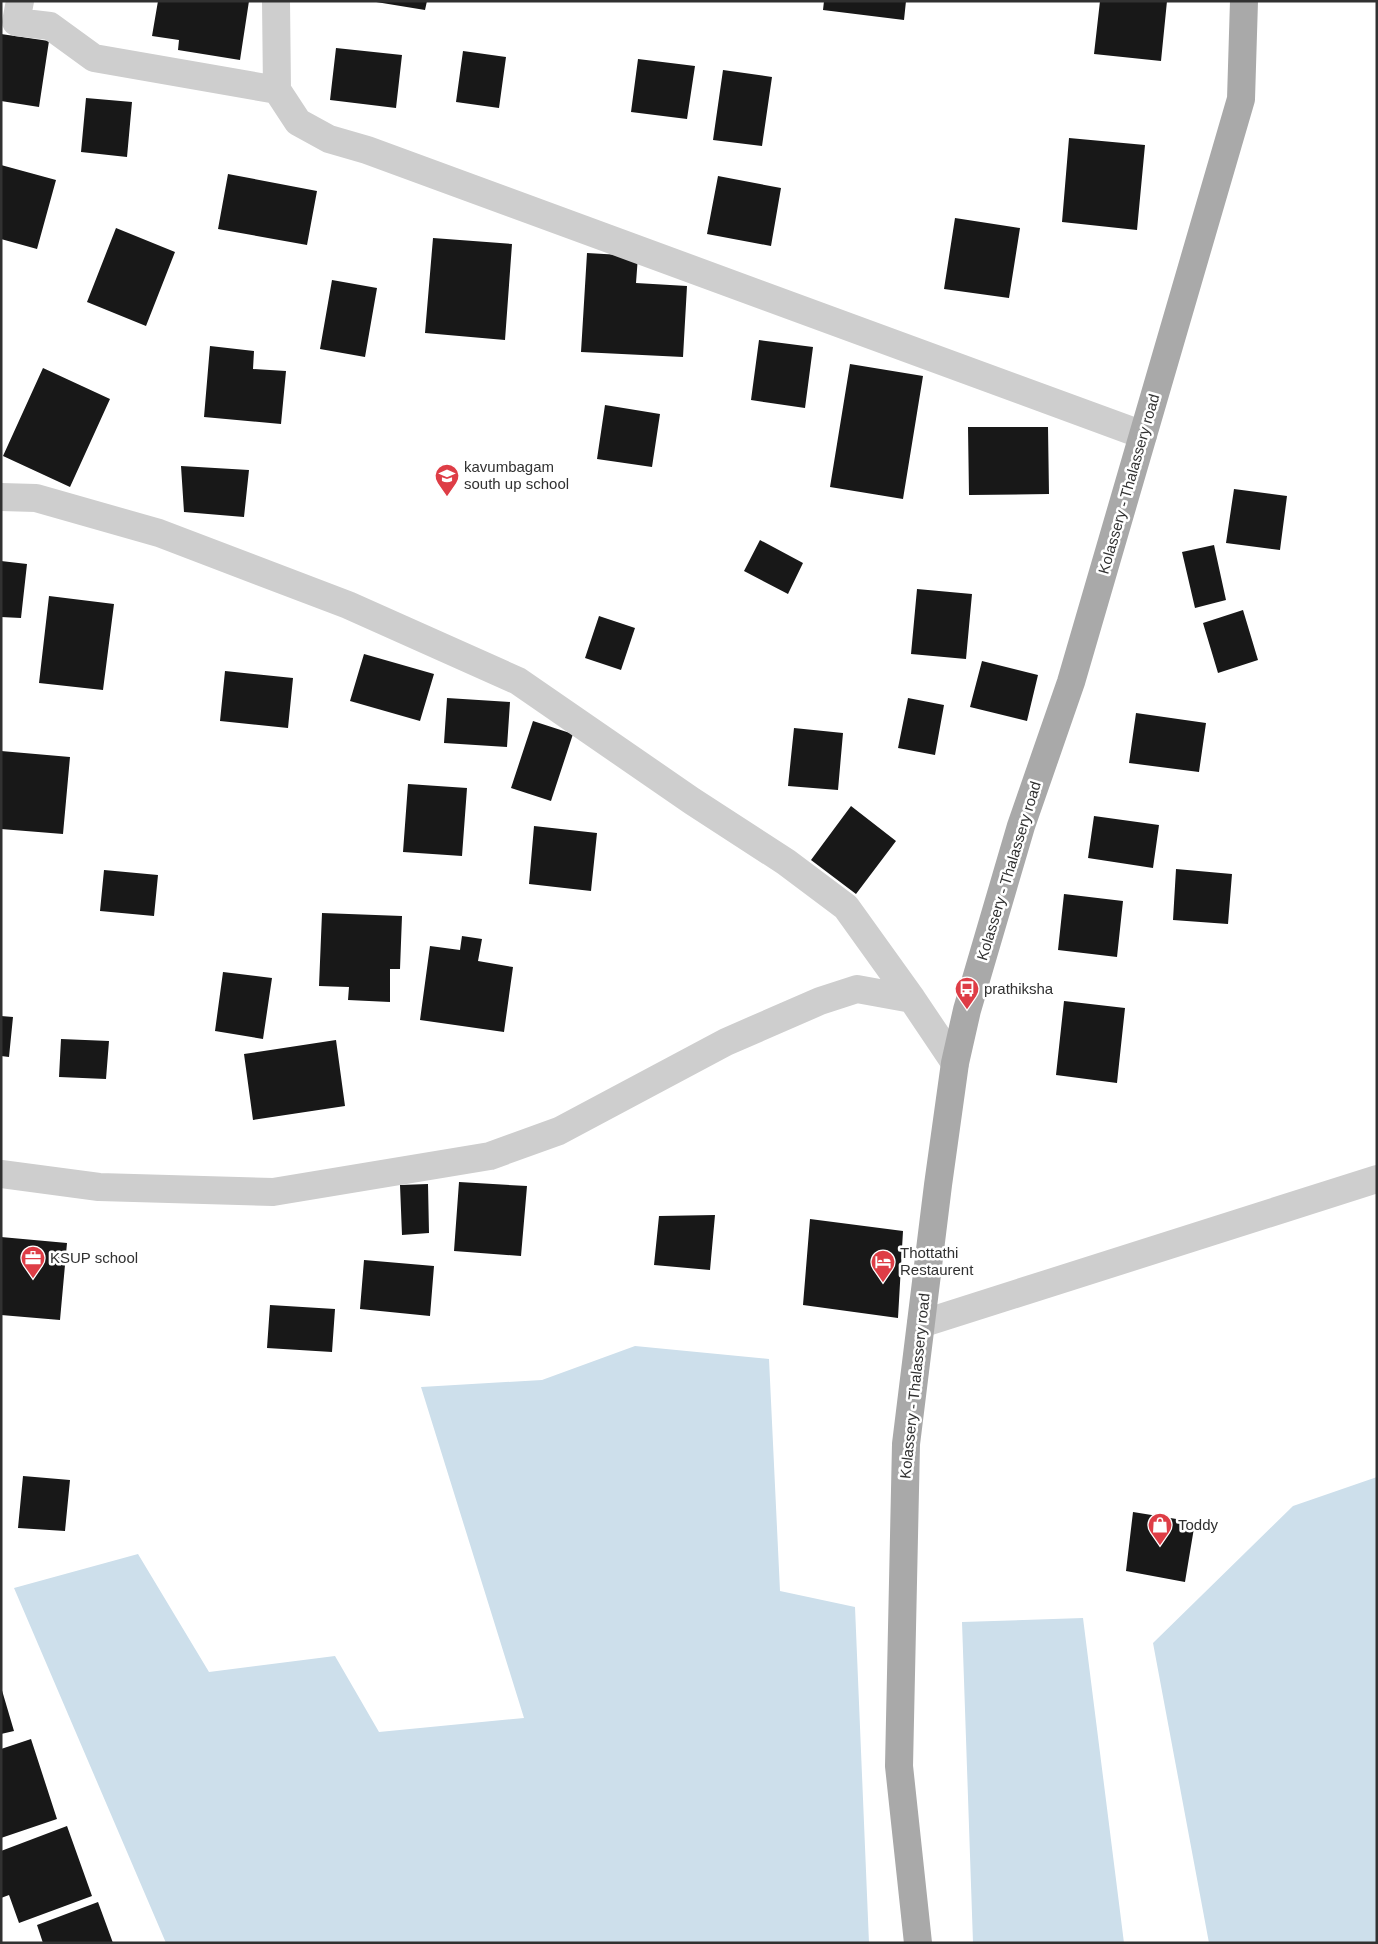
<svg xmlns="http://www.w3.org/2000/svg" width="1378" height="1944" viewBox="0 0 1378 1944" font-family="Arial,sans-serif">
	<style>
		.water { fill: #cddfeb }
		.building { fill: #181818 }
		.lines { fill: none; stroke-linecap: round; stroke-linejoin: round }
		.minor { stroke: #cecece; stroke-width: 28 }
		.major { stroke: #a9a9a9; stroke-width: 28 }
		.labels { text-anchor: middle; stroke-width: 5; stroke-linejoin: round; paint-order: stroke }
		.poi-label { font-size: 15px; fill: #313131; stroke: #fff; text-anchor: start }
		.street-label { font-size: 15px; fill: #313131; stroke: #fff }
	</style>
	<rect width="100%" height="100%" fill="#fff"/>
	<path class="water" d="M635,1346L769,1359L780,1591L855,1607L869,1943H166L14,1588L138,1554L209,1672L335,1656L379,1732L524,1718L421,1387L542,1380Z
		M1377,1477V1943H1209L1153,1643L1293,1506Z
		M1083,1618L1124,1943H973L962,1622Z"/>
	<path class="building" d="M158,1H249L240,60L178,50L179,40L152,36Z
		M370,1H427L425,10Z
		M824,1H906L904,20L823,10Z
		M1100,1H1167L1161,61L1094,54Z
		M1,34L49,41L39,107L1,101Z
		M336,48L402,55L396,108L330,100Z
		M463,51L506,57L499,108L456,102Z
		M638,59L695,66L687,119L631,112Z
		M723,70L772,77L762,146L713,140Z
		M86,98L132,102L127,157L81,152Z
		M1069,138L1145,145L1137,230L1062,222Z
		M1,165L56,180L37,249L1,239Z
		M228,174L317,191L307,245L218,229Z
		M718,176L781,188L771,246L707,234Z
		M955,218L1020,228L1009,298L944,289Z
		M116,228L175,252L146,326L87,302Z
		M433,238L512,244L505,340L425,333Z
		M587,253L638,256L636,283L687,286L683,357L581,352Z
		M332,280L377,288L365,357L320,349Z
		M759,340L813,347L805,408L751,400Z
		M210,346L254,351L253,369L286,371L281,424L204,417Z
		M850,364L923,376L903,499L830,487Z
		M43,368L110,399L70,487L3,456Z
		M605,405L660,414L652,467L597,459Z
		M968,427H1048L1049,494L969,495Z
		M181,466L249,470L244,517L184,512Z
		M1234,489L1287,496L1280,550L1226,543Z
		M760,540L803,563L788,594L744,571Z
		M1214,545L1226,600L1195,608L1182,552Z
		M1,561L27,564L21,618L1,617Z
		M917,589L972,594L966,659L911,654Z
		M49,596L114,604L103,690L39,683Z
		M1243,610L1258,660L1218,673L1203,623Z
		M599,616L635,628L621,670L585,658Z
		M364,654L434,674L420,721L350,701Z
		M982,661L1038,675L1027,721L970,707Z
		M225,671L293,678L288,728L220,721Z
		M447,698L510,702L507,747L444,743Z
		M908,698L944,705L935,755L898,748Z
		M1136,713L1206,723L1199,772L1129,763Z
		M533,721L573,734L551,801L511,788Z
		M794,728L843,733L838,790L788,786Z
		M1,751L70,757L63,834L1,829Z
		M408,784L467,788L462,856L403,852Z
		M851,806L896,841L856,894L811,860Z
		M1094,816L1159,825L1153,868L1088,858Z
		M534,826L597,833L591,891L529,884Z
		M1176,869L1232,874L1228,924L1173,920Z
		M104,870L158,875L154,916L100,911Z
		M1064,894L1123,901L1117,957L1058,950Z
		M322,913L402,916L400,969H390V1002L348,1000L349,987L319,986Z
		M462,936L482,939L478,961L513,967L504,1032L420,1020L430,946L460,950Z
		M223,972L272,978L263,1039L215,1031Z
		M1064,1001L1125,1008L1117,1083L1056,1075Z
		M1,1016L13,1017L9,1057L1,1056Z
		M61,1039L109,1041L106,1079L59,1077Z
		M336,1040L345,1106L253,1120L244,1054Z
		M459,1182L527,1186L521,1256L454,1251Z
		M428,1184L429,1233L402,1235L400,1185Z
		M715,1215L710,1270L654,1265L659,1216Z
		M810,1219L903,1231L898,1318L803,1305Z
		M1,1237L67,1243L60,1320L1,1315Z
		M364,1260L434,1266L430,1316L360,1309Z
		M270,1305L335,1309L332,1352L267,1348Z
		M23,1476L70,1480L65,1531L18,1528Z
		M1133,1512L1195,1522L1185,1582L1126,1571Z
		M1,1687L14,1731L1,1734Z
		M31,1739L57,1819L1,1838V1749Z
		M67,1826L92,1896L19,1923L9,1895L1,1898V1851Z
		M98,1902L113,1943H43L37,1925Z"/>
	<g class="lines">
		<path class="minor" d="M20,1L16,22L50,26L94,58L277,90
			M276,1L277,90L298,122L329,139L367,150L1143,435
			M1,497L36,498L159,533L348,605L518,681L692,801L786,862L846,907L912,999
			M1,1174L99,1187L273,1192L490,1156L559,1131L726,1042L820,1001L857,989L912,999L955,1063
			M921,1324L1377,1179"/>
		<path class="major" d="M918,1943L899,1766L906,1444L938,1185L955,1063L967,1010L1021,826L1071,682L1241,99L1244,1"/>
	</g>
	<defs>
		<symbol id="school-pin" viewBox="-11 -11 22 30"><path d="M0 17L-7.5 6A9.5 9.5 0 1 1 7.5 6Z" fill="#de3d46" stroke="#fff"/><path d="M0-5L7-2L0 1L-7-2ZM-4 1L0 2.5L4 1V4Q0 6-4 4Z" fill="#fff"/></symbol>
		<symbol id="bus-pin" viewBox="-11 -11 22 30"><path d="M0 17L-7.5 6A9.5 9.5 0 1 1 7.5 6Z" fill="#de3d46" stroke="#fff"/><path d="M-5-6H5V4H4V6H2V4H-2V6H-4V4H-5ZM-3.5-4V0h7V-4ZM-3.5 1.2v1.5H-2V1.2ZM2 1.2v1.5H3.5V1.2Z" fill="#fff"/></symbol>
		<symbol id="office-pin" viewBox="-11 -11 22 30"><path d="M0 17L-7.5 6A9.5 9.5 0 1 1 7.5 6Z" fill="#de3d46" stroke="#fff"/><path d="M-6-3h4V-5.5h4V-3h4V5H-6ZM-1-4.5V-3h2v-1.5ZM-6 0V1H6V0Z" fill="#fff"/></symbol>
		<symbol id="hotel-pin" viewBox="-11 -11 22 30"><path d="M0 17L-7.5 6A9.5 9.5 0 1 1 7.5 6Z" fill="#de3d46" stroke="#fff"/><path d="M-6-4.5h1.5V1H6V5H4.5V3h-9V5H-6ZM-4 0a1.8 1.8 0 1 1 3.6 0ZM.5 0V-2.5h3Q6-2.5 6 0Z" fill="#fff"/></symbol>
		<symbol id="shop-pin" viewBox="-11 -11 22 30"><path d="M0 17L-7.5 6A9.5 9.5 0 1 1 7.5 6Z" fill="#de3d46" stroke="#fff"/><path d="M-5-2.5h2.3a2.7 3.5 0 0 1 5.4 0H5L5.5 6h-11ZM-1.5-2.5h3a1.5 2.3 0 0 0-3 0Z" fill="#fff"/></symbol>
	</defs>
	<g fill-rule="evenodd">
		<use href="#school-pin" x="433" y="462" width="28" height="38"/>
		<use href="#bus-pin" x="953" y="975" width="28" height="38"/>
		<use href="#office-pin" x="19" y="1244" width="28" height="38"/>
		<use href="#hotel-pin" x="869" y="1248" width="28" height="38"/>
		<use href="#shop-pin" x="1146" y="1511" width="28" height="38"/>
	</g>
	<g class="labels">
		<g class="poi-label">
			<text x="464" y="472">kavumbagam<tspan x="464" dy="17">south up school</tspan></text>
			<text x="984" y="994">prathiksha</text>
			<text x="900" y="1258">Thottathi<tspan x="900" dy="17">Restaurent</tspan></text>
			<text x="50" y="1263">KSUP school</text>
			<text x="1178" y="1530">Toddy</text>
		</g>
		<g class="street-label">
			<text transform="translate(1129 484) rotate(-74)" y="5">Kolassery - Thalassery road</text>
			<text transform="translate(1009 871) rotate(-73)" y="5">Kolassery - Thalassery road</text>
			<text transform="translate(915 1386) rotate(-84)" y="5">Kolassery - Thalassery road</text>
		</g>
	</g>
	<rect width="1378" height="1944" fill="none" stroke="#313131" stroke-width="5"/>
</svg>
